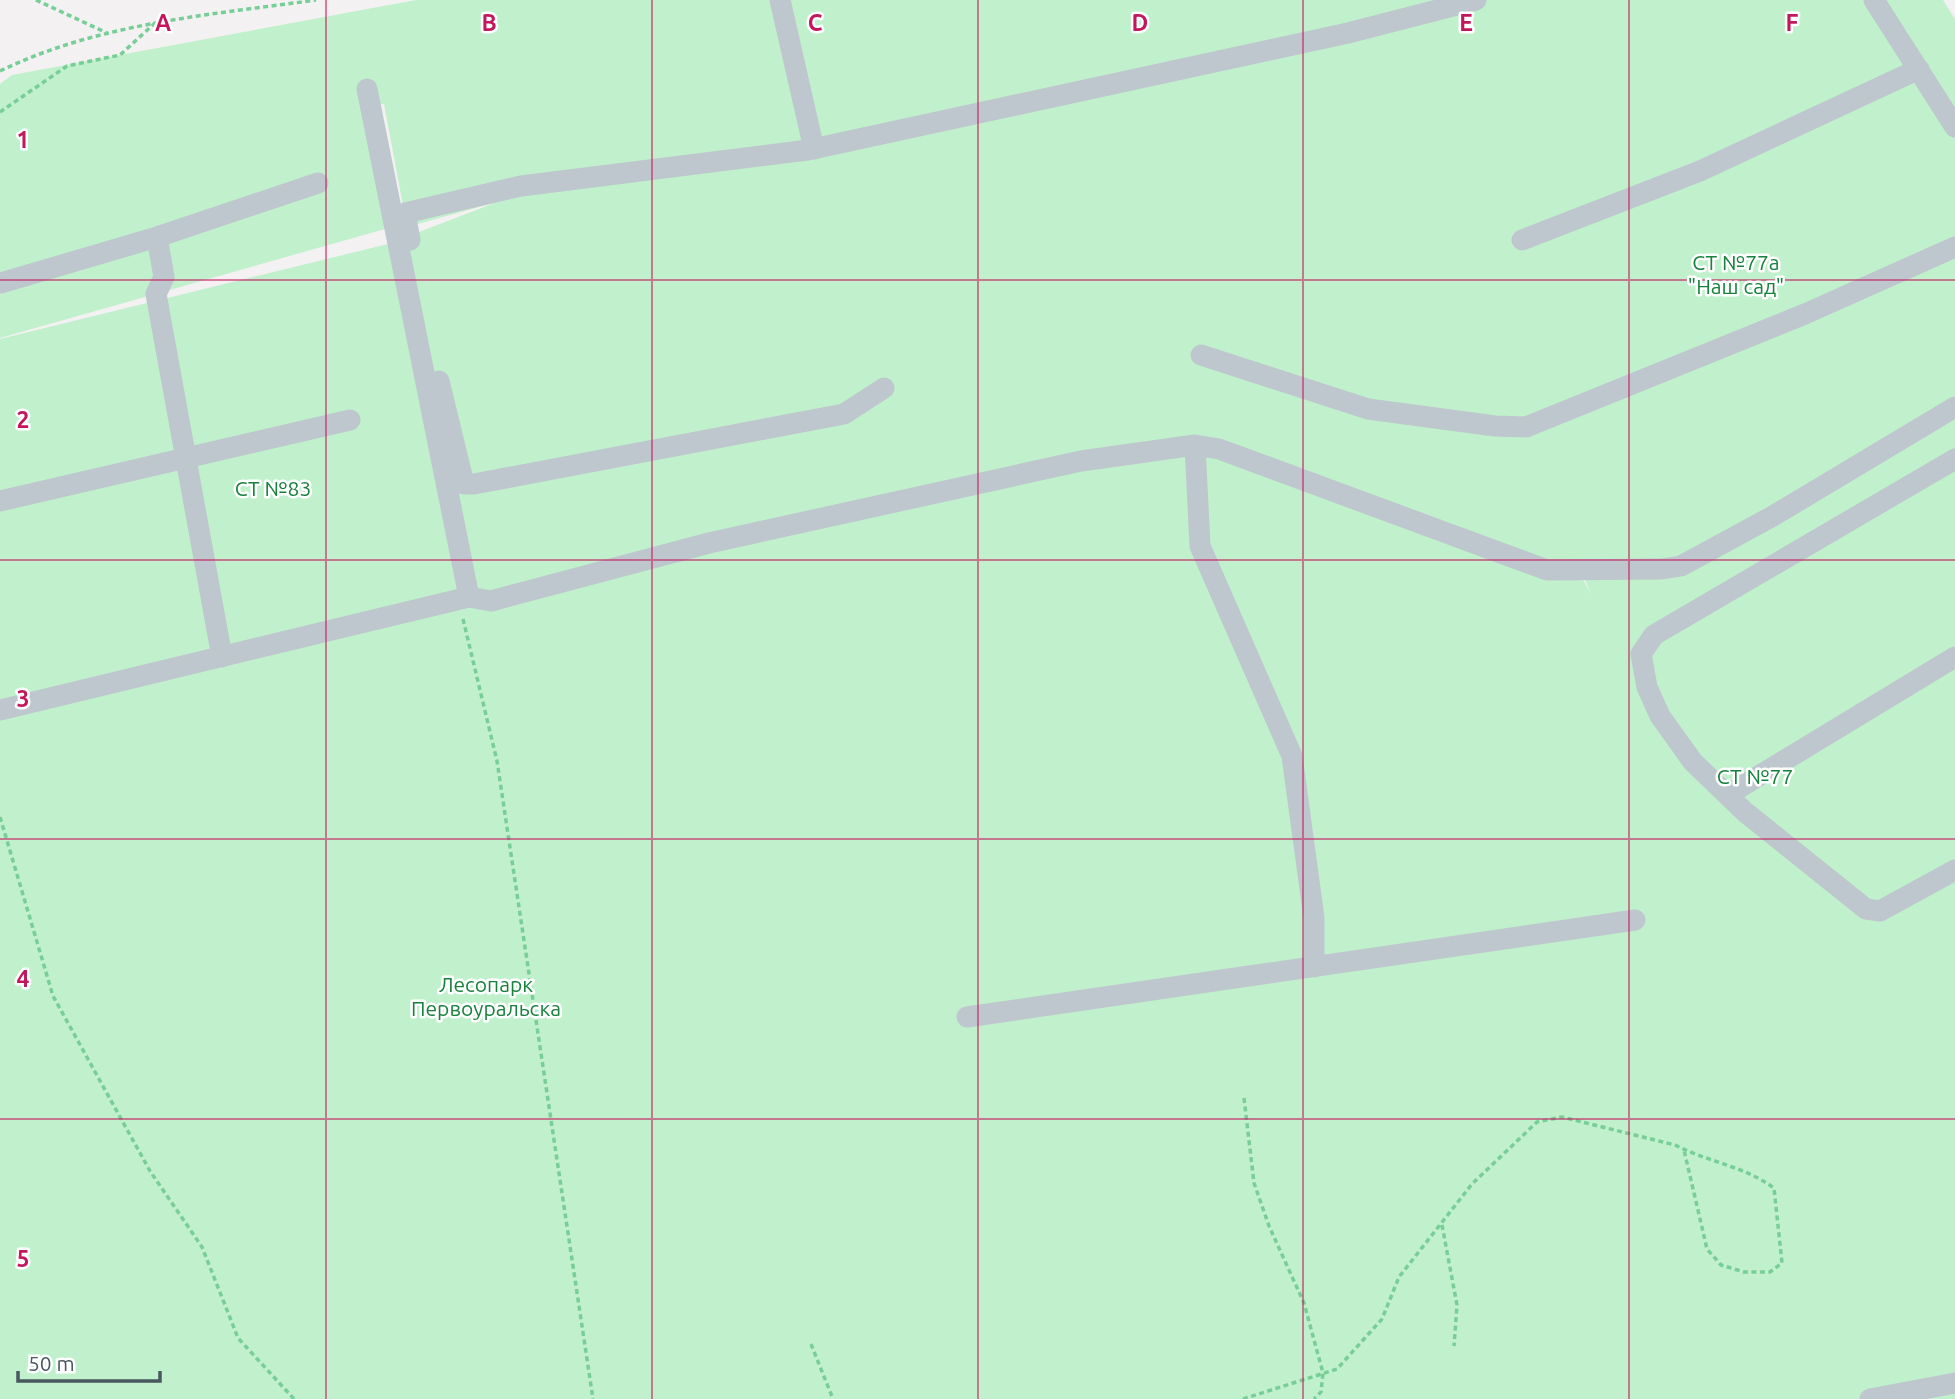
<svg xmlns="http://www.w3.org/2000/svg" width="1955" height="1399" viewBox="0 0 1955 1399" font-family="Ubuntu,sans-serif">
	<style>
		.green { fill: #c1f0cc }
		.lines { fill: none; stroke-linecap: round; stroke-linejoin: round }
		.path { stroke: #78ce97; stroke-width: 3.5; stroke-dasharray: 5 3.5; stroke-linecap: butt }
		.minor { stroke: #bdc7cd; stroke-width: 21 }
		.grid { fill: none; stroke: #c2185b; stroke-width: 2; stroke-opacity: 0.55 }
		.labels { text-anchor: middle; stroke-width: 5; stroke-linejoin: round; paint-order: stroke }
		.park-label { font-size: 21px; fill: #18813d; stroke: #fff }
		.grid-label { font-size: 23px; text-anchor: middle; font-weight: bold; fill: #c2185b; stroke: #fff; stroke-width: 5; stroke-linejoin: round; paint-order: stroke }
	</style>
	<rect width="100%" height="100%" fill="#f3f1f1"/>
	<path class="green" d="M416,0H1943L1955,19V397L1891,440L1679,558L1575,565L1591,594L1585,580L1682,571L1955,410V1399H0V339L388,244L497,202L407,227L384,104L376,105L399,225L0,338V84L12,75Z"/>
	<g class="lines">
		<path class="path" d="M36,0L107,33
			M0,71C99,23 209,15 316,0
			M0,112L67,66L120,55L155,23
			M463,619L497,761L593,1399
			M0,817L53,996L150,1171L202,1247L238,1338L294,1399
			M1244,1098L1254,1183L1269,1226L1304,1303L1323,1373L1321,1392L1314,1399
			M1442,1225L1457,1305L1454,1346
			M811,1344L833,1399
			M1243,1399L1337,1369L1382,1319L1399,1277L1472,1184L1537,1122L1562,1117L1675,1145C1708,1162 1744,1166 1774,1188L1782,1263L1770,1272H1744L1721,1265L1707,1249L1684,1150"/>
		<path class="minor" d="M780,0L814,149
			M1874,0L1955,127
			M367,89L469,597L491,601L709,543L1081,461L1195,445L1219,449L1547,570L1662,569L1681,566L1773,516L1955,407
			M157,237L164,277L156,294L222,657
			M410,240L405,213L521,186L808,150L1348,33L1476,0
			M1522,240L1700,171L1919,69
			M1,283L157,237L318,183
			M1201,355L1368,409L1495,426L1526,427L1805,314L1955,247
			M439,381L464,484H474L844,414L884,388
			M1195,445L1200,546L1292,756L1314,918V967
			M1955,459L1654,635L1641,654L1647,687L1660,716L1693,762L1745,812L1866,909L1880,911L1955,870
			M0,501L350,420
			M0,710L469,597
			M1729,794L1955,657
			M967,1017L1635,920
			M1870,1399L1955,1383"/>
	</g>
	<path class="grid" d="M326,0V1399M652,0V1399M978,0V1399M1303,0V1399M1629,0V1399M0,280H1955M0,560H1955M0,839H1955M0,1119H1955"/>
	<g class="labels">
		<g class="park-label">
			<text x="1736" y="270">СТ №77а<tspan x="1736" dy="24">"Наш сад"</tspan></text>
			<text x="273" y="496">СТ №83</text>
			<text x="1755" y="784">СТ №77</text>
			<text x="486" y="992">Лесопарк<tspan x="486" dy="24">Первоуральска</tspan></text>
		</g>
	</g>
	<g class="grid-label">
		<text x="163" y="31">A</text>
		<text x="489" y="31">B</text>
		<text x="815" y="31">C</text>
		<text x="1140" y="31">D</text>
		<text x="1466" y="31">E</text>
		<text x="1792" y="31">F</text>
		<text x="23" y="148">1</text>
		<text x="23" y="428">2</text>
		<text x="23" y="707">3</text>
		<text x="23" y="987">4</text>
		<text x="23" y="1267">5</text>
	</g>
	<path d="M18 1371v10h142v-10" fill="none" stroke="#49575e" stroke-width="3.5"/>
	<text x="28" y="1371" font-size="21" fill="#49575e" stroke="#ffffff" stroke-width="5" paint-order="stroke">50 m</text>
</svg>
